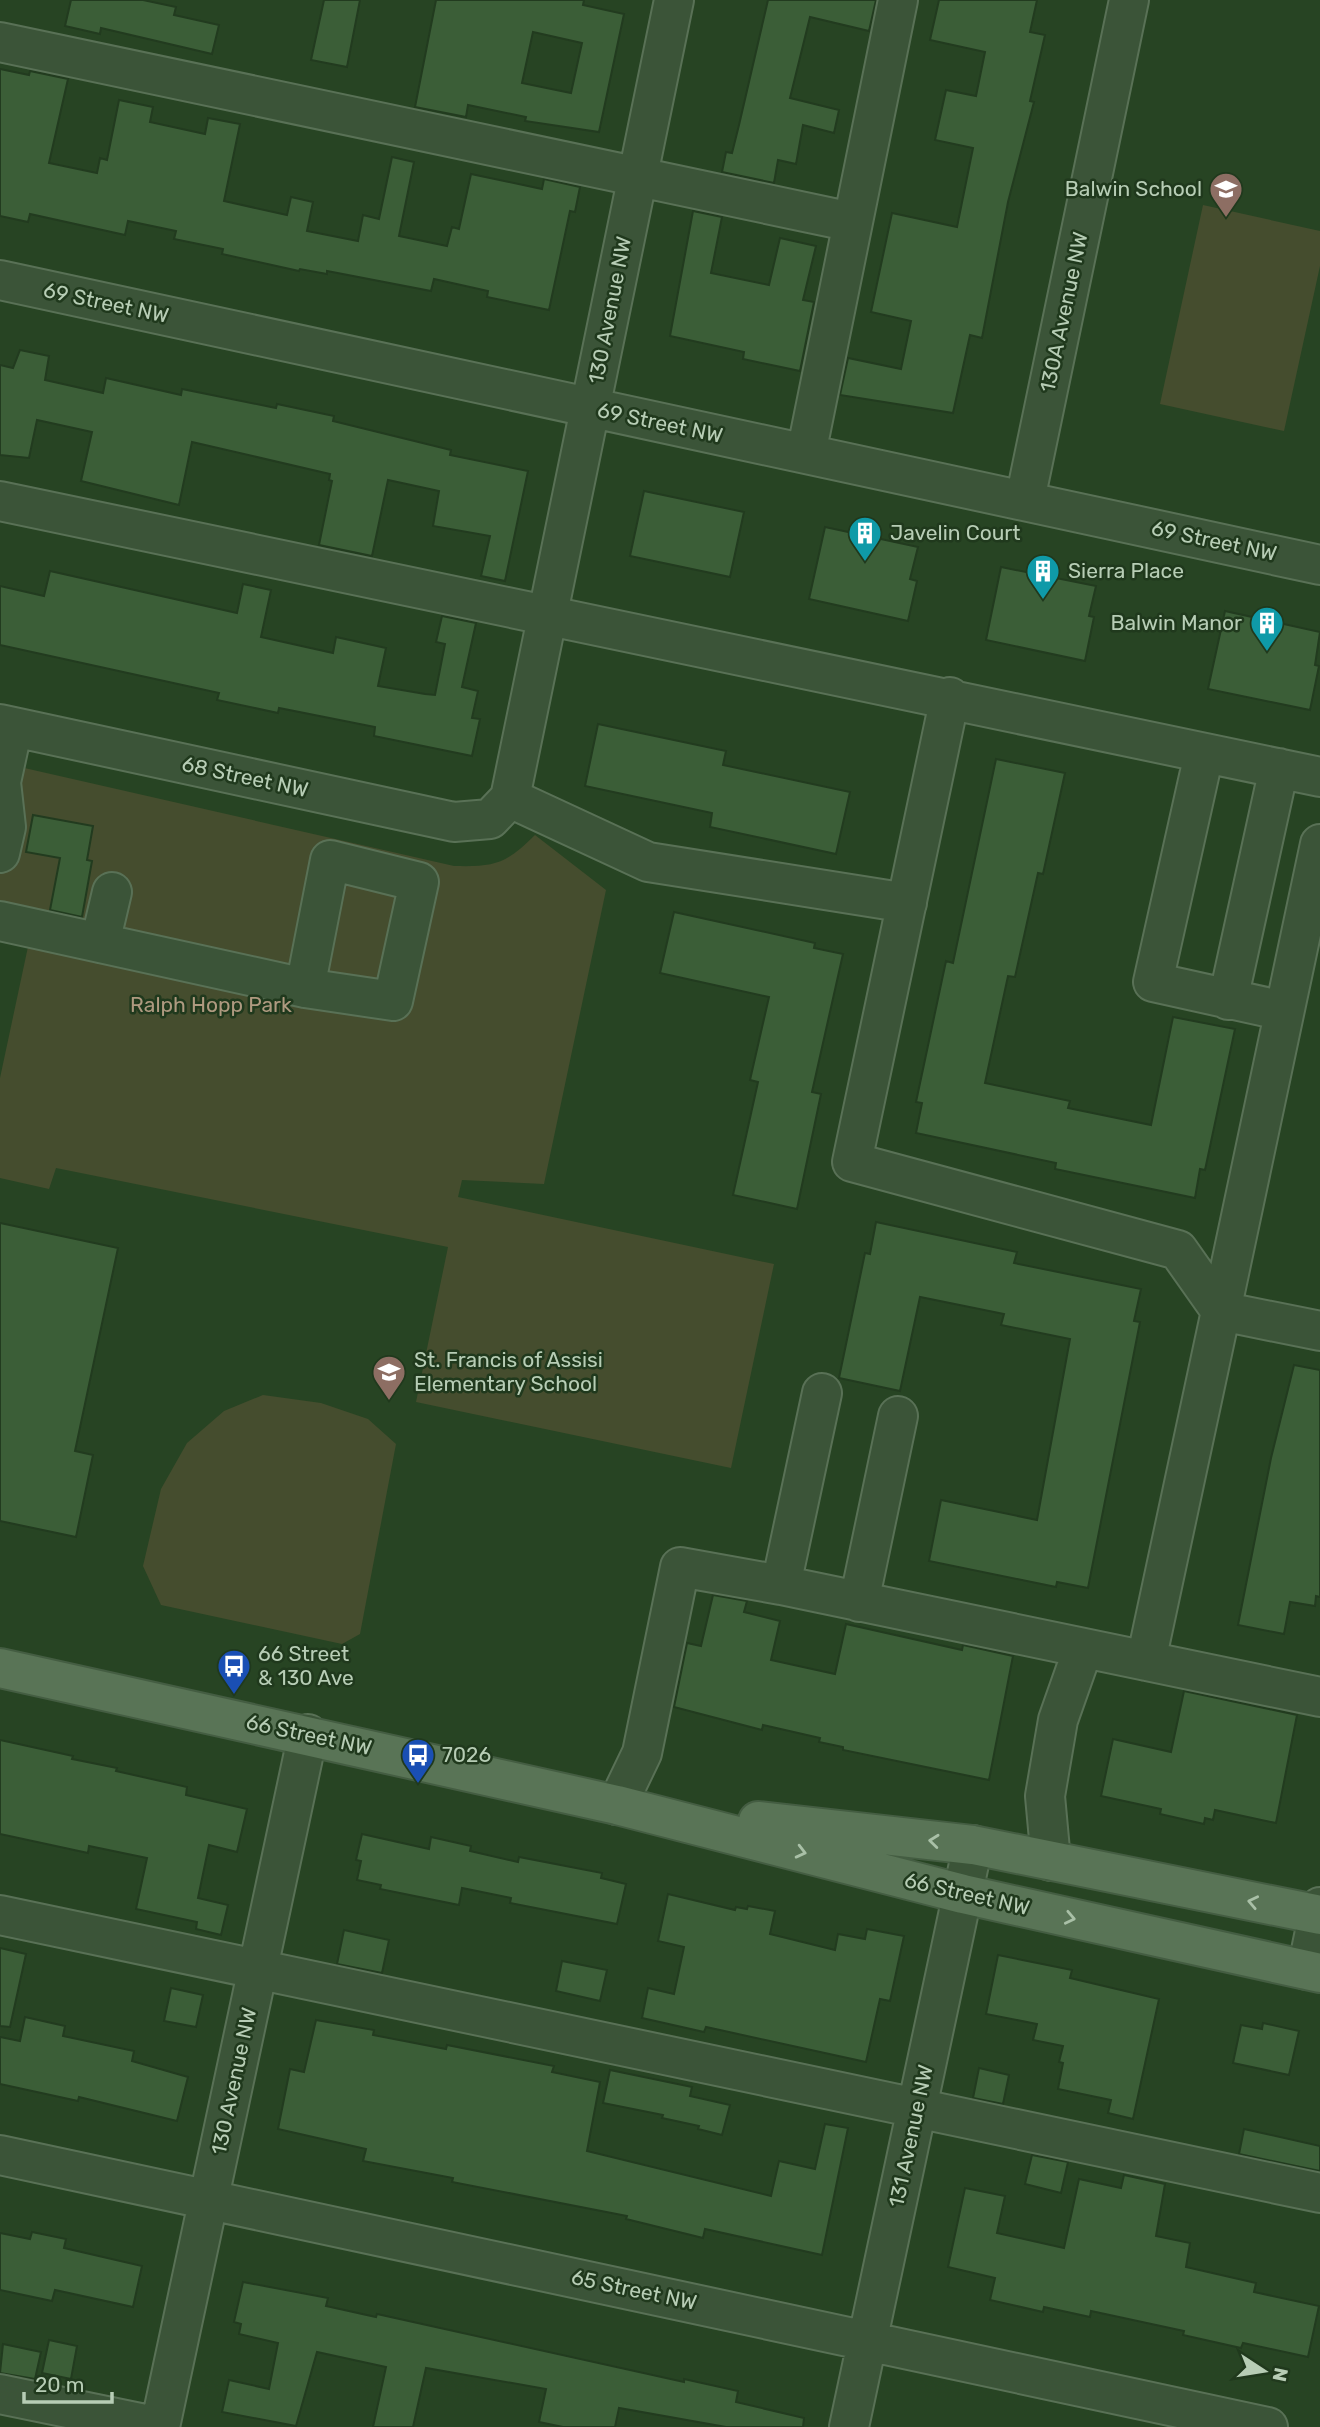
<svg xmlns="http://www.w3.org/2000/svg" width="1320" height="2427" viewBox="0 0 1320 2427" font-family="Rubik,sans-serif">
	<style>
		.green { fill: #454d2e }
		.building { fill: #3b5e37; stroke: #223b1f; stroke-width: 2; fill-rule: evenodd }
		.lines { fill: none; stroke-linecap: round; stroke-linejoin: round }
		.minor-casing { stroke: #597156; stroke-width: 42 }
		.major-casing { stroke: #445d42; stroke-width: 42 }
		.minor { stroke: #3b5438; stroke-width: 38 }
		.major { stroke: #597456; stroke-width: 38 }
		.oneway { stroke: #a9c0a7 }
		.labels { text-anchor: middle; stroke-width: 5; stroke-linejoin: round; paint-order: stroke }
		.poi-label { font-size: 21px; fill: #b7cdb5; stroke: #20391d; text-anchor: start }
		.street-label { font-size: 21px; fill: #b7cdb5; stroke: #20391d }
		.park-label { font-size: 21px; fill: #af9a80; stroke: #20391d }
	</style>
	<rect width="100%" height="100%" fill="#274423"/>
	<path class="green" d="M1203,205L1320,231V266L1284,431L1160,404Z
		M20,767L454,866C495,867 506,864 535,835L606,890L544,1184L462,1180L458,1197L774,1264L731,1468L416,1402L448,1247L56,1168L49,1189L0,1178V1078L29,942L0,935V864Z
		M263,1395L321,1403L368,1419L396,1444L360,1634L342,1644L161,1605L143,1566L161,1489L187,1443L224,1411Z"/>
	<path class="building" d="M71,0H143L176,7L174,15L219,25L212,54L101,28L100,34L65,26Z
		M324,0H360L347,67L311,60Z
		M436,0H584L583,5L624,14L599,132L525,121L526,117L468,105L466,117L415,107ZM533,32L582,43L571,93L522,83Z
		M768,0H876L869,31L810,17L790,98L839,110L834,133L803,125L796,164L778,160L774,183L722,172L726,152L732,153L739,125Z
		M939,0H1037L1030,32L1045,35L1030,101L1034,102L1008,202L982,338L970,335L953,413L840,395L848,358L901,369L911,321L871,312L892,213L957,227L973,148L935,140L946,90L976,96L985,52L930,40Z
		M0,69L29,75L30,71L68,79L49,163L97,173L100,158L107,160L119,100L153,107L150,122L205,134L208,118L240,124L224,201L287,215L291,197L313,202L307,231L358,241L363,215L379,219L392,157L414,162L399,236L447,246L452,227L459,229L471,174L542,189L544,179L580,187L575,212L570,211L549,310L487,297L488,291L434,279L431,291L327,271V274L300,269L299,271L222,254L223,249L174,239L176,231L128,221L125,235L30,214L28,222L0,216Z
		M693,211L722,217L711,273L769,285L780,238L816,246L803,300L814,302L800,371L743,359L744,352L670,336Z
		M20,350L49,356L45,380L103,393L106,378L181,395L182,389L276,408L277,404L334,416L333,421L451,450L450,455L528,471L505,581L481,576L490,536L433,526L439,491L388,480L372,556L319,545L332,481L329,480L330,474L192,442L179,505L81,481L92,432L37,420L29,458L0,455V365L13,368Z
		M644,491L744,512L730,577L630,556Z
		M825,527L918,547L910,579L917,581L908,621L809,599Z
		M1001,567L1096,586L1089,616L1094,617L1085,661L986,640Z
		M50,571L237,613L243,584L271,590L261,637L333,653L336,637L386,648L378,686L425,694L435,695L445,644L436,642L442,616L476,623L462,687L478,691L472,718L480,719L472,756L374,736L375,727L279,708L278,713L217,700L219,693L0,645V586L44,596Z
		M1225,611L1320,632L1315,665L1319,666L1310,710L1208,689Z
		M598,724L726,751L723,765L850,792L836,854L710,827L712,813L585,786Z
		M996,759L1065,773L1043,874L1038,873L1015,977L1008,976L985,1083L1070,1101L1068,1108L1151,1125L1173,1017L1235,1029L1205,1170L1200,1169L1195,1198L1055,1169L1056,1163L916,1133L922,1103L916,1102L946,961L953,963Z
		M33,815L93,826L87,860L92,861L82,917L50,910L60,858L26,852Z
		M674,912L815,943L814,948L843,954L812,1092L821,1094L797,1209L733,1195L758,1082L750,1080L769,997L660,973Z
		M876,1222L1017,1252L1014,1263L1141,1289L1134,1321L1140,1322L1088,1588L1057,1582L1056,1587L929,1561L941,1500L1037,1520L1070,1339L1001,1325L1004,1314L920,1297L900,1391L839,1378L865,1253L870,1254Z
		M0,1223L118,1248L75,1451L93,1455L76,1537L0,1521Z
		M1294,1365L1320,1370V1597L1316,1596L1315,1606L1290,1602L1284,1634L1238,1625L1271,1458Z
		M713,1595L747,1601L744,1612L780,1621L771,1660L835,1674L846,1624L962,1650L963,1645L1013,1656L989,1780L843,1750V1747L819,1742L820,1738L763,1725L762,1730L674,1707L687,1643L701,1646Z
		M1184,1691L1297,1715L1276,1823L1215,1810L1213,1820L1205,1818L1204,1824L1160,1814L1161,1809L1101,1796L1113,1739L1171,1752Z
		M0,1740L73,1756L72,1759L117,1768L116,1771L187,1787L186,1795L247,1809L237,1852L209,1845L198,1898L228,1905L221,1935L196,1929L197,1922L136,1909L147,1858L89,1846L88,1853L0,1834Z
		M362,1834L429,1849L431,1837L471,1846L470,1851L518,1862L519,1857L602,1873L601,1878L626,1884L617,1924L510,1903L511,1898L462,1888L459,1905L380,1889L381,1885L357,1880L361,1861L356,1860Z
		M668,1894L735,1910L736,1907L747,1909L748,1906L775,1911L770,1934L835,1950L838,1934L865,1939L867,1929L904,1936L890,2001L880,1999L866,2062L706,2027L704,2032L642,2018L648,1988L674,1994L684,1947L658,1941Z
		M344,1930L389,1940L382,1973L337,1964Z
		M0,1948L26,1954L10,2027L0,2026Z
		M998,1955L1072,1970L1070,1978L1159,1999L1133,2119L1108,2113L1111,2100L1058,2089L1063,2063L1059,2062L1063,2046L1033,2040L1037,2024L986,2014Z
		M562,1961L607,1970L600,2001L556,1991Z
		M171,1988L203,1995L196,2027L164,2021Z
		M25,2017L65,2026L63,2036L134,2051L132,2061L188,2077L177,2121L79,2097L78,2101L0,2084V2037L20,2041Z
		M316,2020L374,2030L373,2035L446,2049L447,2045L554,2066L552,2072L600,2082L587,2151L771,2196L779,2161L815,2169L825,2124L848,2128L822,2255L705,2229L703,2238L626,2219L627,2216L452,2182L453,2178L363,2161L366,2149L278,2129L290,2069L304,2072Z
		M1263,2023L1299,2031L1289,2075L1233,2063L1241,2025L1262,2029Z
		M979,2068L1009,2075L1003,2104L973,2098Z
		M610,2070L692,2087L690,2096L730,2105L722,2135L698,2129L699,2126L662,2118L663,2115L603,2103Z
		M1244,2129L1320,2146V2171L1239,2154Z
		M1032,2155L1068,2162L1061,2193L1025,2184Z
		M1124,2175L1165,2184L1156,2236L1190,2243L1186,2267L1256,2283L1254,2292L1319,2306L1308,2357L1243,2343L1241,2348L1183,2335L1184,2331L1091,2311L1090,2317L1044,2307L1043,2312L990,2300L995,2278L948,2267L965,2188L1005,2196L997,2233L1064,2248L1079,2179L1121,2188Z
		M32,2232L66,2239L64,2248L142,2266L133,2307L55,2290L52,2301L0,2290V2233L30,2239Z
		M243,2282L328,2298L326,2306L376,2317L377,2314L684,2382V2379L738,2391L736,2402L804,2418L803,2427H726L619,2408L615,2427H563L539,2422L546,2389L426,2368L413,2427H373L386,2367L317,2352L296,2426L222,2412L229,2380L269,2389L278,2343L239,2334L241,2324L234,2322Z
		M49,2340L77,2346L71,2379L42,2373Z
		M3,2344L41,2352L35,2379L0,2373Z"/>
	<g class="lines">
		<defs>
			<path id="minor" d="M0,42L852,222
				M0,280L1320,565
				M806,454L898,0
				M1025,500L1129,0
				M0,501L1320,777
				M950,697L852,1162L1178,1250L1221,1311L1320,844
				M0,724L454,822L490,819L510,798L674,0
				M1204,754L1153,982L1284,1011
				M510,798L648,862L907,903
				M0,853L6,827L1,782L13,727
				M0,921L305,988L393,1001L419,882L330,860L305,988
				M100,943L112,892
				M1228,1000L1279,768
				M781,1585L822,1393
				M859,1602L898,1416
				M1146,1661L1221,1311L1320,1331
				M617,1805L642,1753L680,1567L781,1585L1320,1697
				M1051,1861L1045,1796L1058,1720L1083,1649
				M0,1915L1320,2193
				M1307,1970L1320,1907
				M0,2155L1268,2427
				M0,2394L160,2427
				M160,2427L308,1734
				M849,2427L973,1845"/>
			<path id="major" d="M0,1668L617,1805L963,1894L1320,1973
				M758,1821L973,1845L1320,1915"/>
		</defs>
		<use href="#minor" class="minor-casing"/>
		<use href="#major" class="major-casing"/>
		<use href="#minor" class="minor"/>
		<use href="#major" class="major"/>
	</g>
	<defs><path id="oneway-chevron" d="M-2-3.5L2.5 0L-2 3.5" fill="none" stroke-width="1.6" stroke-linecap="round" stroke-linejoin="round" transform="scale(1.75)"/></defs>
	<g class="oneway">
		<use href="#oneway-chevron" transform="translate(934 1841) rotate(-174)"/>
		<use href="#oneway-chevron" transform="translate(801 1852) rotate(14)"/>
		<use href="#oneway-chevron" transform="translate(1253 1902) rotate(-168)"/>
		<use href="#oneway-chevron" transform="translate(1070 1918) rotate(12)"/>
	</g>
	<defs>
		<symbol id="school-pin" viewBox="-11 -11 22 30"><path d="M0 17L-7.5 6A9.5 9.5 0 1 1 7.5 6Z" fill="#8d6e63" stroke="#20391d"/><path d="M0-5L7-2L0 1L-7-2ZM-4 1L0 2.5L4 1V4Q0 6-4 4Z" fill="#fff"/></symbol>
		<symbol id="building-pin" viewBox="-11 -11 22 30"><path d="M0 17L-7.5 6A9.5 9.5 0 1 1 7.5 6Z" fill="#0f9aa8" stroke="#20391d"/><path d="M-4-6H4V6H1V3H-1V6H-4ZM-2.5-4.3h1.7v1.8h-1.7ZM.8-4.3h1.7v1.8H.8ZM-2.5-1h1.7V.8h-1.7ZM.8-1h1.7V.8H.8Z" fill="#fff"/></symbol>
		<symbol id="bus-pin" viewBox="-11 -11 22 30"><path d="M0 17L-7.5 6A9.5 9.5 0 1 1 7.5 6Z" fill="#1a4fb4" stroke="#20391d"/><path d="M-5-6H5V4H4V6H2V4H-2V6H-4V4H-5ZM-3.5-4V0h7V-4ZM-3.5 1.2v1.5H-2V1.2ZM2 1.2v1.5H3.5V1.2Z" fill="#fff"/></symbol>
	</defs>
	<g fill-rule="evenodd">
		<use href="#school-pin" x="1207" y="170" width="38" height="52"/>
		<use href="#building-pin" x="846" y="514" width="38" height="52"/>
		<use href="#building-pin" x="1024" y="552" width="38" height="52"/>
		<use href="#building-pin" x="1248" y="604" width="38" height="52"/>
		<use href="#school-pin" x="370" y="1353" width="38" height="52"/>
		<use href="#bus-pin" x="215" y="1647" width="38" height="52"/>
		<use href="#bus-pin" x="399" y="1736" width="38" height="52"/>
	</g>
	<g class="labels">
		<g class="poi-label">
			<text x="1202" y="196" text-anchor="end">Balwin School</text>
			<text x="890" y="540">Javelin Court</text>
			<text x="1068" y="578">Sierra Place</text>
			<text x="1242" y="630" text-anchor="end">Balwin Manor</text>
			<text x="414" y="1367">St. Francis of Assisi<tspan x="414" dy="24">Elementary School</tspan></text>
			<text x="258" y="1661">66 Street<tspan x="258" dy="24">&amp; 130 Ave</tspan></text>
			<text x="442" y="1762">7026</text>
		</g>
		<g class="street-label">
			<text transform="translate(106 303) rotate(12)" y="7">69 Street NW</text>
			<text transform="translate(610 310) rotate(-79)" y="7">130 Avenue NW</text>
			<text transform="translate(1064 312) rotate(-78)" y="7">130A Avenue NW</text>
			<text transform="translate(660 423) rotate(12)" y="7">69 Street NW</text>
			<text transform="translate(1214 541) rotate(12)" y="7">69 Street NW</text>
			<text transform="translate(245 777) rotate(12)" y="7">68 Street NW</text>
			<text transform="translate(309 1735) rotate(12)" y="7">66 Street NW</text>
			<text transform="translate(967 1894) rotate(13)" y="7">66 Street NW</text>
			<text transform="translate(234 2081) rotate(-78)" y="7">130 Avenue NW</text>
			<text transform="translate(911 2136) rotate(-78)" y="7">131 Avenue NW</text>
			<text transform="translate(634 2290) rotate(12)" y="7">65 Street NW</text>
		</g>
		<g class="park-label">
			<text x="211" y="1012">Ralph Hopp Park</text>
		</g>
	</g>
	<g transform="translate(1264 2371) rotate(102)" stroke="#20391d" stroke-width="5" paint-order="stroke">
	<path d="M0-5L12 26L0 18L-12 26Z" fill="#b7cdb5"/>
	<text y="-10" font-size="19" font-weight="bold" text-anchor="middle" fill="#b7cdb5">N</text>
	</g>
	<path d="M24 2392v10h88v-10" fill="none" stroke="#b7cdb5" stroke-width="3.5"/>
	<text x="35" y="2392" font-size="21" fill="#b7cdb5" stroke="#20391d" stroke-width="5" paint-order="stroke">20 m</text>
</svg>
